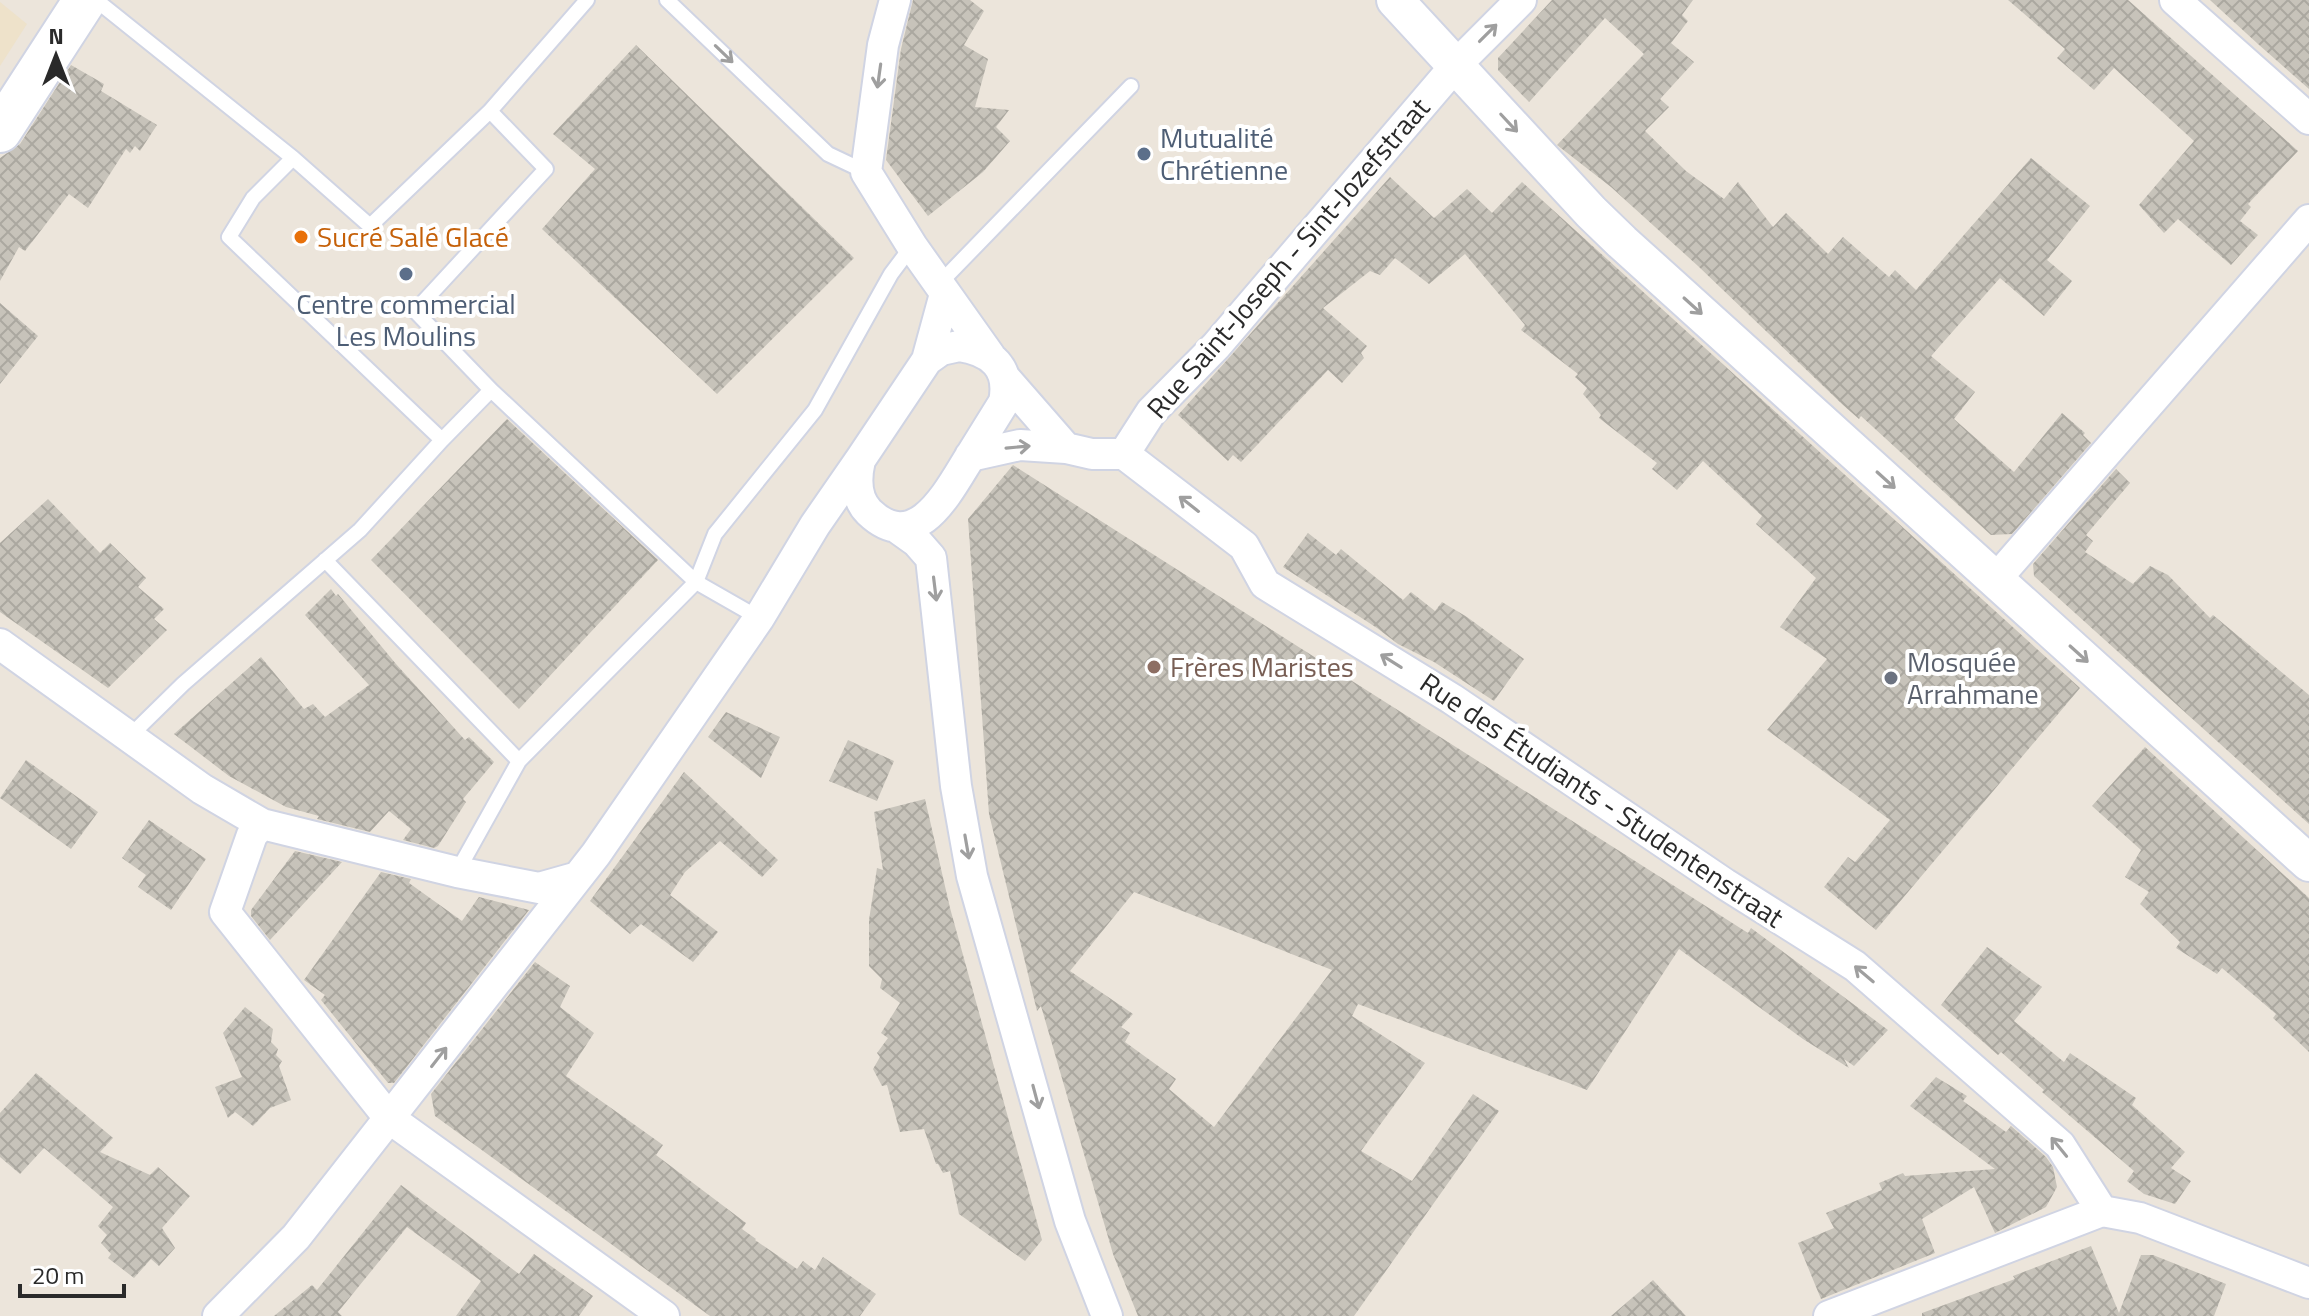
<svg xmlns="http://www.w3.org/2000/svg" width="2309" height="1316" viewBox="0 0 2309 1316" font-family="'Titillium Web',sans-serif">
	<style>
		.education { fill: #eee2ca }
		.building { fill: url(#building-cross-hatch); fill-rule: evenodd }
		.lines { fill: none; stroke-linecap: round; stroke-linejoin: round }
		.service-casing { stroke: #d0d4e3; stroke-width: 18 }
		.minor-casing { stroke: #d0d4e3; stroke-width: 34 }
		.tertiary-casing { stroke: #d0d4e3; stroke-width: 40 }
		.secondary-casing { stroke: #d0d4e3; stroke-width: 46 }
		.service { stroke: #fff; stroke-width: 14 }
		.minor { stroke: #fff; stroke-width: 30 }
		.tertiary { stroke: #fff; stroke-width: 36 }
		.secondary { stroke: #fff; stroke-width: 42 }
		.oneway { stroke: #9f9f9f }
		.service-dot { fill: #5c6f8a; stroke: #fff; stroke-width: 3 }
		.food-dot { fill: #e8710a; stroke: #fff; stroke-width: 3 }
		.education-dot { fill: #8d6e63; stroke: #fff; stroke-width: 3 }
		.worship-dot { fill: #6b7280; stroke: #fff; stroke-width: 3 }
		.labels { text-anchor: middle; stroke-width: 8; stroke-linejoin: round; paint-order: stroke }
		.service-label { font-size: 28px; fill: #4e5e75; stroke: #fff; text-anchor: start }
		.food-label { font-size: 28px; fill: #c56008; stroke: #fff; text-anchor: start }
		.street-label { font-size: 28px; fill: #2a2a2a; stroke: #fff }
		.worship-label { font-size: 28px; fill: #5b616d; stroke: #fff; text-anchor: start }
		.education-label { font-size: 28px; fill: #785e54; stroke: #fff; text-anchor: start }
	</style>
	<defs>
		<pattern id="building-cross-hatch" width="8" height="8" patternUnits="userSpaceOnUse" patternTransform="scale(2)"><rect width="8" height="8" fill="#c7c3ba"/><path d="M0 0l8 8M0 8l8-8" fill="none" stroke="#aba8a0"/></pattern>
	</defs>
	<rect width="100%" height="100%" fill="#ece5db"/>
	<path class="education" d="M0,2L27,24L0,66Z"/>
	<path class="building" d="M913,0H970L984,11L964,45L988,59L975,107L1009,110L996,127L1010,141L983,172L928,216L886,160L901,49Z
		M1552,0H1693L1682,15L1688,21L1671,43L1694,62L1660,99L1669,107L1645,131L1686,171L1724,199L1738,182L1773,227L1786,213L1828,254L1843,237L1889,277L1895,270L1916,290L2031,158L2090,206L2047,260L2072,281L2044,316L2000,278L1931,356L1975,392L1954,419L2014,472L2062,413L2085,433L2083,435L2091,443L2012,534L1991,535L1861,416L1859,419L1843,405L1698,266L1611,187L1557,145L1644,54L1605,18L1529,102L1498,70V58Z
		M2008,0H2128L2298,151L2248,204L2251,207L2240,221L2258,235L2231,265L2178,219L2164,233L2139,205L2194,141L2114,68L2094,90L2057,58L2065,49Z
		M2210,0H2309V89L2258,44Z
		M636,45L854,258L717,394L542,229L595,169L553,134Z
		M71,65L104,84L101,91L157,125L140,151L135,146L130,153L126,149L88,208L69,194L25,251L19,247L0,281V158L20,144Z
		M1390,177L1434,218L1467,189L1492,213L1522,182L2080,688L1876,930L1824,887L1848,857L1855,862L1890,820L1767,730L1827,659L1780,627L1816,578L1756,524L1762,516L1703,461L1677,490L1652,469L1657,463L1599,418L1601,415L1583,394L1587,388L1575,377L1578,374L1521,330L1525,325L1465,254L1429,284L1395,258L1380,275L1370,271L1323,308L1367,346L1361,353L1364,358L1342,383L1328,370L1241,462L1233,455L1228,461L1178,415Z
		M0,303L38,336L0,384Z
		M507,419L658,560L519,709L371,560Z
		M1013,465L1748,933L1751,928L1888,1030L1854,1066L1844,1059L1849,1068L1803,1039L1679,949L1587,1090L1358,1004L1352,1016L1425,1063L1361,1151L1412,1181L1473,1094L1499,1111L1354,1316H1138L1113,1254L1041,1006L1037,1011L989,814L968,519ZM1134,892L1332,970L1214,1127L1169,1089L1176,1079L1125,1042L1130,1033L1121,1027L1133,1014L1070,971Z
		M2116,469L2130,483L2086,535L2093,541L2085,552L2133,584L2150,566L2168,575L2210,618L2213,615L2309,695V824L2034,576L2033,564Z
		M48,499L100,553L110,543L146,578L138,587L164,609L154,619L167,630L108,688L0,612V543Z
		M1308,533L1336,555L1341,549L1403,600L1411,592L1435,611L1442,602L1467,617L1524,659L1494,701L1434,662L1398,644L1377,628L1283,567Z
		M331,589L336,596L338,594L396,664L465,740L469,737L494,762L463,799L466,802L438,846L434,848L403,840L411,829L389,811L370,832L317,819L319,816L286,807L229,776L174,734L261,657L304,709L313,704L325,717L369,685L305,615Z
		M726,712L780,737L761,778L708,737Z
		M848,740L894,761L877,801L829,781Z
		M2145,747L2309,898V1052L2273,1018L2276,1014L2222,968L2217,974L2176,948L2180,942L2140,904L2149,892L2125,877L2141,850L2092,806Z
		M26,760L98,812L71,849L0,798Z
		M684,772L778,860L762,877L720,841L685,872L670,895L718,932L693,962L641,924L630,934L590,901Z
		M925,799L950,908L1042,1240L1025,1261L959,1214L950,1171L943,1173L938,1164H936L924,1129L900,1132L887,1085L882,1086L873,1069L880,1057L877,1053L888,1038L881,1033L900,1003L880,988L882,979L869,966V920L877,868L883,870L874,812Z
		M149,820L206,859L171,910L138,887L146,875L122,858Z
		M295,851L342,862L270,940L251,916V910Z
		M381,872L411,879L409,883L462,921L479,897L529,910L394,1083H388L321,1000L325,995L304,980Z
		M1987,947L2042,987L2014,1021L2064,1062L2070,1053L2136,1098L2132,1105L2185,1152L2171,1168L2191,1181L2175,1204L2144,1194L2127,1181L2134,1171L2042,1092L2044,1090L2001,1052L1998,1055L1941,1005Z
		M535,962L570,986L560,1007L594,1033L566,1076L663,1145L656,1155L746,1223L742,1229L756,1239L755,1240L797,1269L803,1261L815,1270L823,1257L876,1294L860,1316H710L435,1116L431,1094Z
		M245,1007L273,1029L271,1042L278,1049L276,1055L282,1061L279,1066L291,1100L270,1108L253,1126L235,1112L228,1118L215,1087L242,1077L223,1033Z
		M36,1073L113,1138L100,1152L150,1175L158,1167L190,1196L162,1228L175,1248L159,1266L151,1259L134,1278L108,1258L111,1254L101,1243L107,1235L98,1226L113,1207L44,1148L20,1174L0,1157V1113Z
		M1936,1077L1967,1096L1963,1101L2006,1132L2011,1126L2046,1157L2053,1167L2057,1187L2046,1207L1995,1233L1974,1187L1922,1219L1935,1253L1821,1299L1798,1243L1834,1228L1826,1213L1882,1190L1879,1183L1903,1173L1905,1176L1995,1169L1910,1106Z
		M401,1185L519,1274L534,1254L593,1296L579,1316H456L481,1281L407,1227L338,1312L342,1316H274L312,1285L317,1290Z
		M2091,1246L2119,1313L2141,1255H2153L2226,1284L2214,1316H1922V1313L2015,1279L2013,1276Z
		M1653,1280L1686,1316H1611Z"/>
	<g class="lines">
		<defs>
			<path id="service" d="M96,0L293,158L253,198L229,237L442,440L360,530L183,684L130,736
				M667,0L828,154L866,172
				M293,158L370,226L490,111L587,0
				M939,284L1131,86
				M491,390L696,582L759,618
				M442,440L491,390L415,311L546,169L490,111
				M325,560L519,761
				M457,872L519,761L696,582L715,534L815,410L891,274L912,246"/>
			<path id="minor" d="M895,0L883,45L866,172L912,246L990,356
				M2175,0L2309,119
				M959,346C992,351 1011,368 1004,402C992,421 980,441 968,460C947,494 915,556 869,512C855,498 856,477 860,460L927,360L941,350Z
				M927,360L945,294
				M1004,377L1066,448
				M1124,454L1151,412L1216,346L1456,65L1521,0
				M970,456L1020,445L1066,448L1092,454H1124L1244,546L1265,584L1452,699L1725,884L1855,966L2060,1145L2102,1211
				M896,527L917,542L931,558L956,786L972,876L1070,1221L1107,1316
				M1996,579L2309,220
				M0,644L202,789L262,824L457,872L539,888L578,877
				M262,824L252,835L225,912L389,1118L664,1316
				M218,1316L296,1237L596,854L759,618L815,525L860,460
				M1829,1316L2102,1211L2140,1218L2309,1283"/>
			<path id="tertiary" d="M1395,0L1591,212L1622,242L2309,863"/>
			<path id="secondary" d="M0,131L85,0"/>
		</defs>
		<use href="#service" class="service-casing"/>
		<use href="#minor" class="minor-casing"/>
		<use href="#tertiary" class="tertiary-casing"/>
		<use href="#secondary" class="secondary-casing"/>
		<use href="#service" class="service"/>
		<use href="#minor" class="minor"/>
		<use href="#tertiary" class="tertiary"/>
		<use href="#secondary" class="secondary"/>
	</g>
	<defs><path id="oneway-shaft" d="M-6 0H5M1.5-3L5.5 0L1.5 3" fill="none" stroke-width="1.6" stroke-linecap="round" stroke-linejoin="round" transform="scale(2)"/></defs>
	<g class="oneway">
		<use href="#oneway-shaft" transform="translate(1488 33) rotate(-45)"/>
		<use href="#oneway-shaft" transform="translate(724 54) rotate(44)"/>
		<use href="#oneway-shaft" transform="translate(879 76) rotate(98)"/>
		<use href="#oneway-shaft" transform="translate(1509 123) rotate(47)"/>
		<use href="#oneway-shaft" transform="translate(1693 306) rotate(42)"/>
		<use href="#oneway-shaft" transform="translate(1018 447) rotate(-5)"/>
		<use href="#oneway-shaft" transform="translate(1886 480) rotate(42)"/>
		<use href="#oneway-shaft" transform="translate(1189 504) rotate(-142)"/>
		<use href="#oneway-shaft" transform="translate(935 589) rotate(83)"/>
		<use href="#oneway-shaft" transform="translate(2079 654) rotate(42)"/>
		<use href="#oneway-shaft" transform="translate(1391 661) rotate(-148)"/>
		<use href="#oneway-shaft" transform="translate(967 847) rotate(80)"/>
		<use href="#oneway-shaft" transform="translate(1864 974) rotate(-140)"/>
		<use href="#oneway-shaft" transform="translate(439 1057) rotate(-52)"/>
		<use href="#oneway-shaft" transform="translate(1036 1097) rotate(75)"/>
		<use href="#oneway-shaft" transform="translate(2059 1147) rotate(-129)"/>
	</g>
	<g class="service-dot">
		<circle cx="1144" cy="154" r="8"/>
		<circle cx="406" cy="274" r="8"/>
	</g>
	<circle class="food-dot" cx="301" cy="237" r="8"/>
	<circle class="education-dot" cx="1154" cy="667" r="8"/>
	<circle class="worship-dot" cx="1891" cy="678" r="8"/>
	<g class="labels">
		<g class="service-label">
			<text x="1160" y="148">Mutualité<tspan x="1160" dy="32">Chrétienne</tspan></text>
			<text x="406" y="314" text-anchor="middle">Centre commercial<tspan x="406" dy="32">Les Moulins</tspan></text>
		</g>
		<g class="food-label">
			<text x="317" y="247">Sucré Salé Glacé</text>
		</g>
		<g class="street-label">
			<text transform="translate(1288 258) rotate(-49)" y="10">Rue Saint-Joseph - Sint-Jozefstraat</text>
			<text transform="translate(1602 800) rotate(34)" y="10">Rue des Étudiants - Studentenstraat</text>
		</g>
		<g class="worship-label">
			<text x="1907" y="672">Mosquée<tspan x="1907" dy="32">Arrahmane</tspan></text>
		</g>
		<g class="education-label">
			<text x="1170" y="677">Frères Maristes</text>
		</g>
	</g>
	<g transform="translate(56 56)" stroke="#ffffff" stroke-width="6" paint-order="stroke">
	<path d="M0-6L14 30L0 20L-14 30Z" fill="#2a2a2a"/>
	<text y="-12" font-size="22" font-weight="bold" text-anchor="middle" fill="#2a2a2a">N</text>
	</g>
	<path d="M20 1284v12h104v-12" fill="none" stroke="#2a2a2a" stroke-width="4"/>
	<text x="32" y="1284" font-size="24" fill="#2a2a2a" stroke="#ffffff" stroke-width="6" paint-order="stroke">20 m</text>
</svg>
